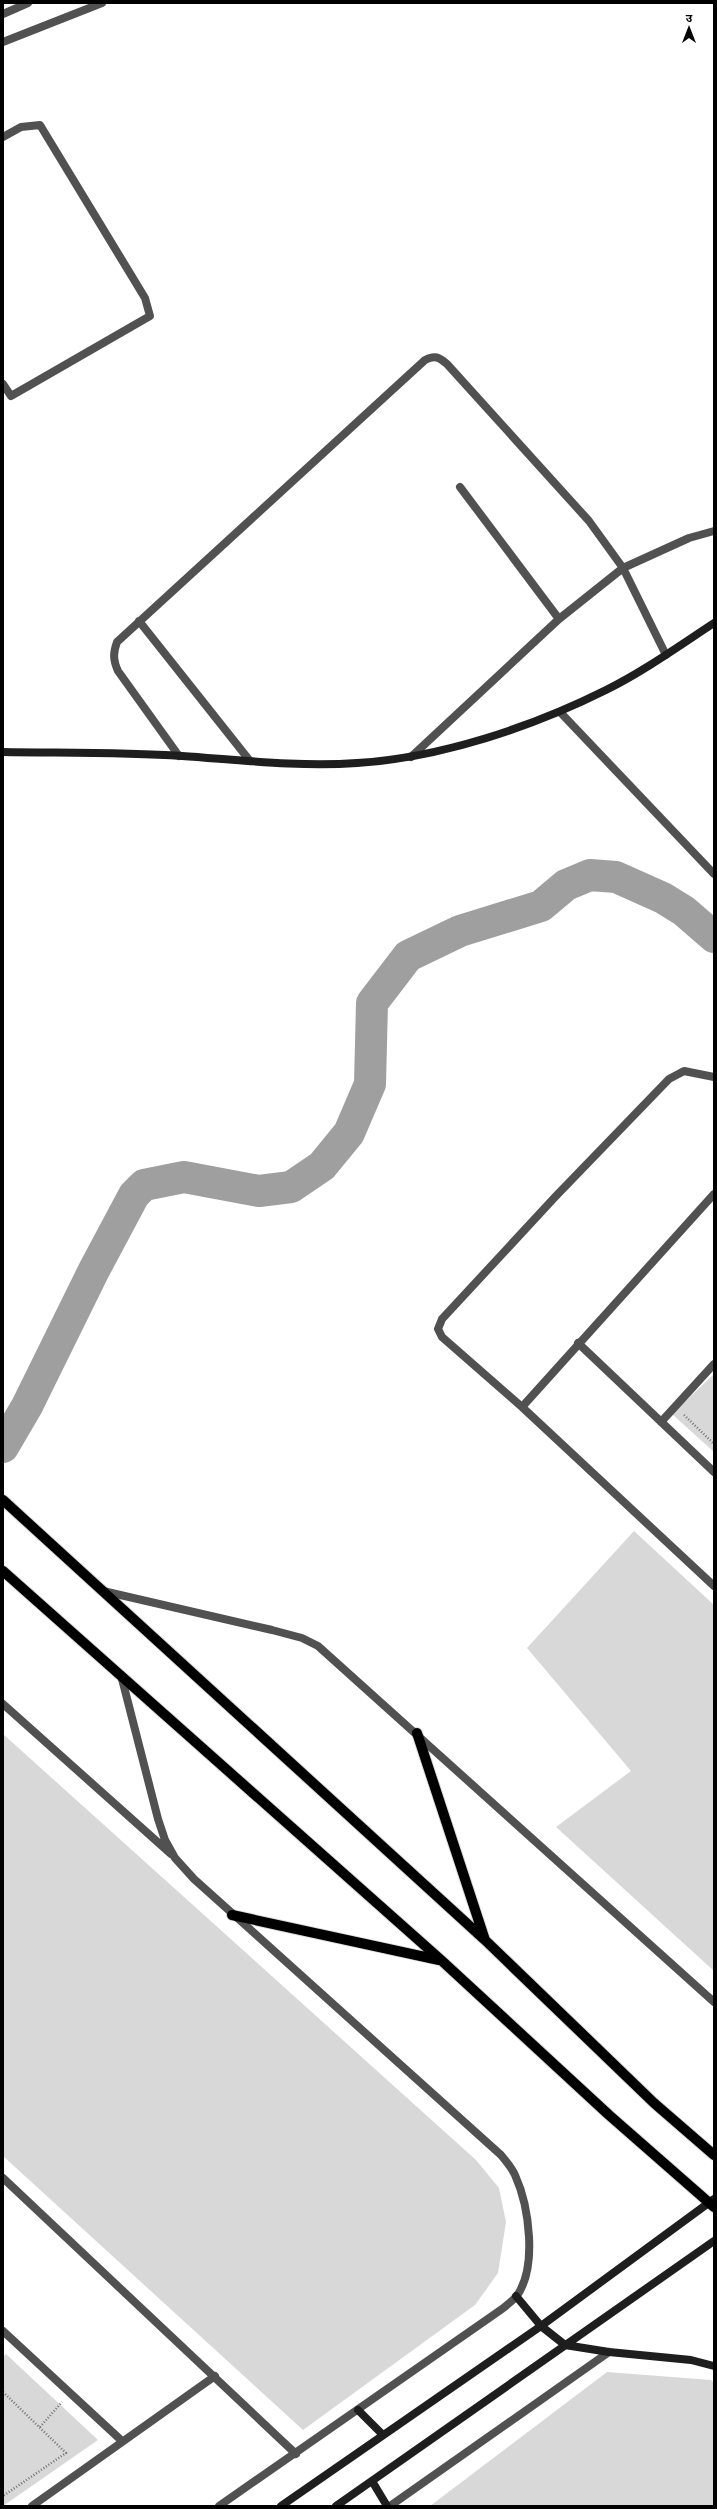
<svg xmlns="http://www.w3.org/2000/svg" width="717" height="2509" viewBox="0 0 717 2509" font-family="'Work Sans','Noto Sans Devanagari',sans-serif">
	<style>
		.green { fill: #d8d8d8 }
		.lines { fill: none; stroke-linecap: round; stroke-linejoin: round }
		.river { stroke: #9f9f9f; stroke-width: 32 }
		.primary-casing { stroke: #dbdbdb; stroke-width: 12 }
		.path { stroke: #737373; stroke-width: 2.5; stroke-dasharray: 1 2; stroke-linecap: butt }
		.street { stroke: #515151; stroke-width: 8 }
		.secondary { stroke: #1e1e1e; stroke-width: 8 }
		.primary { stroke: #000; stroke-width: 10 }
	</style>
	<rect width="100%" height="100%" fill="#fff"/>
	<path class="green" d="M714,1374V1452L672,1414Z
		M634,1531L714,1605V1971L556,1827L631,1771L527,1648Z
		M3,1734L476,2160L499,2188L506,2222L498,2273L475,2305L303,2430L3,2156Z
		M6,2354L98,2440L3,2506V2357Z
		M607,2372L711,2380L714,2383V2506H430Z"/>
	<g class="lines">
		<path class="river" d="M3,1447L27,1406L94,1270L134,1195L144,1185L184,1177L259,1191L291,1187L322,1166L349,1133L370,1084L372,1003L408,956L460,931L541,906L566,885L590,875L616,877L663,898L684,911L714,937"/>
		<defs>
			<path id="primary" d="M3,1500L485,1940L654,2103L714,2155
				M3,1571L441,1960L609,2115L714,2207
				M417,1733L485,1940
				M232,1915L439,1960"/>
		</defs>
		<use href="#primary" class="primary-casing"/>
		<path class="path" d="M684,1415L714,1444
			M3,2392L66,2453L3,2496
			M40,2427L62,2402"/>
		<path class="street" d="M3,14L28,3
			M3,42L102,3
			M3,137L21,127L40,125L145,298L150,316L11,396L3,384
			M460,487L559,619
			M139,621L250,761
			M560,712L714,874
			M179,756L118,671C113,660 113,653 117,642L425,360C435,355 439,357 447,364L589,521L623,568L666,655
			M411,757L559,619L623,568L689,538L714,531
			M714,1077L684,1071L669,1079L555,1197L442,1319L438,1329L442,1337L522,1407L714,1586
			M578,1343L714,1472
			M522,1407L714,1194
			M661,1422L714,1364
			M103,1591L272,1630L302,1638L318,1646L714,2002
			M121,1675L158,1819L165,1840L175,1858L194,1879L501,2155C506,2161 512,2168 515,2175C529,2206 538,2268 516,2297C512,2301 507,2305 502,2309L219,2506
			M3,1704L171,1854
			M3,2178L296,2454
			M3,2331L122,2441
			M32,2506L215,2376
			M390,2506L609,2352"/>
		<path class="secondary" d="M3,752C63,753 123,752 182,756C240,760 299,767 357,763C440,758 532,727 606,690C644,671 679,646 714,623
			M516,2296L541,2326L565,2345L609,2352L691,2360L714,2366
			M358,2410L382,2434
			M372,2481L387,2506
			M281,2506L541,2326L714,2199
			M336,2506L714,2241"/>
		<use href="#primary" class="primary"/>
	</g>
	<rect width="717" height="2509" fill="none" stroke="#000000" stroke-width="8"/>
	<g transform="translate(689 28)" stroke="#ffffff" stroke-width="3" paint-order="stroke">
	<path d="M0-3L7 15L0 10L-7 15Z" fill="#000000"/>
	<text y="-6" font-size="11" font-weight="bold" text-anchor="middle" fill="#000000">उ</text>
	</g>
</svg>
